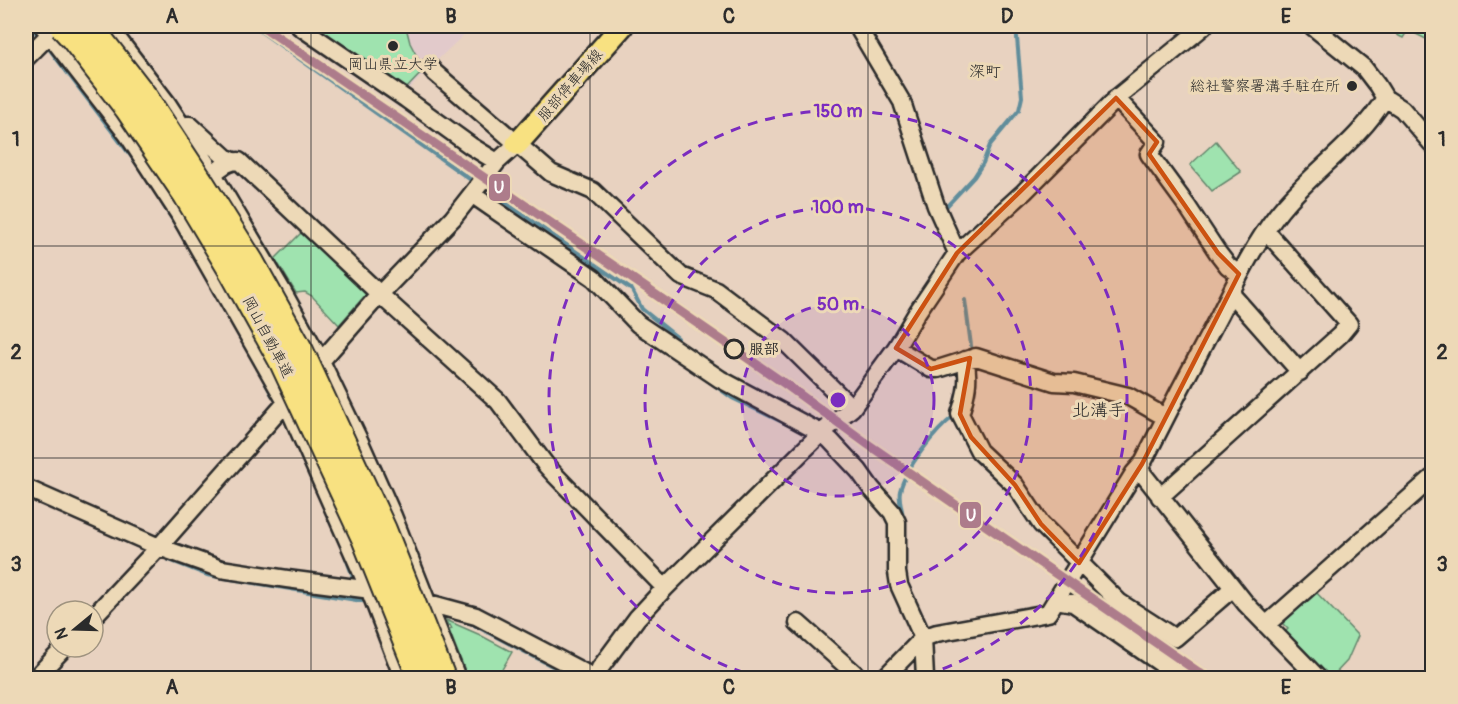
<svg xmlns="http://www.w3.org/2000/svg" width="1458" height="704" viewBox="0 0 1458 704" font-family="Pangolin,'Klee One',sans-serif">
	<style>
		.built { fill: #e2cacb }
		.green { fill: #9fe3af; stroke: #65876d; stroke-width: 1.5 }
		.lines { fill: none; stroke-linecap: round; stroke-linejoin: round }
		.stream { stroke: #618d9b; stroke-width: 4 }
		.minor-casing { stroke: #2b2b2b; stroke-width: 21 }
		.major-casing { stroke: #2b2b2b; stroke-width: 26 }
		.minor { stroke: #edd9b7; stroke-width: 16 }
		.major { stroke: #f8e181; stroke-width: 21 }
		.highway-bridge-casing { stroke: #2b2b2b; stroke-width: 30; stroke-linecap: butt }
		.highway-bridge { stroke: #f8e181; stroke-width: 26 }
		.rail-1-casing { stroke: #edd9b7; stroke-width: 14 }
		.rail-1 { stroke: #ad7c8b; stroke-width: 9 }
		.marked { fill: #cc5211; fill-opacity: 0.2; stroke: #cc5211; stroke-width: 4.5; stroke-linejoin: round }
		.grid { fill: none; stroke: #2b2b2b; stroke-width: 1.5; stroke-opacity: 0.55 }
		.ring { fill: none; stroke: #7b2cbf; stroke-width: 3; stroke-dasharray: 10 8 }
		.poi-dot { fill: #2b2b2b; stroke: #edd9b7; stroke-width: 2 }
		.stop-dot { fill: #edd9b7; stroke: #2b2b2b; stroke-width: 3 }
		.labels { text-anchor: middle; stroke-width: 6; stroke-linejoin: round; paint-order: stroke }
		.poi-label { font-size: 15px; fill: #2b2b2b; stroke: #edd9b7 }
		.street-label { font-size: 15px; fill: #2b2b2b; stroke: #edd9b7 }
		.stop-label { font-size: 15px; font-weight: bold; fill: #2b2b2b; stroke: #edd9b7; text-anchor: start }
		.neighbourhood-label { font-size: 16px; fill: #2b2b2b; stroke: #edd9b7 }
		.quarter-label { font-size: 18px; fill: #2b2b2b; stroke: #edd9b7 }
		.centre { fill: #7b2cbf; stroke: #edd9b7; stroke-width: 3 }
		.ring-label { font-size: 18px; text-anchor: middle; font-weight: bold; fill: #7b2cbf; stroke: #edd9b7; stroke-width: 6; stroke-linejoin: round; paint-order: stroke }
		.line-badge { stroke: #edd9b7; stroke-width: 2 }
		.badge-label { font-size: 16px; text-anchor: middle; font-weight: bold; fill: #fff }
		.neatline { fill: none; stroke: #2b2b2b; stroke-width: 2 }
		.grid-label { font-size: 20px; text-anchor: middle; font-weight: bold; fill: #2b2b2b }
	</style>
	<rect width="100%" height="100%" fill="#e8d2c0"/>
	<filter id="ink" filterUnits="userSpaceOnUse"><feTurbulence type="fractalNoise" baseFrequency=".0167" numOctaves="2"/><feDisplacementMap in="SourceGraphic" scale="12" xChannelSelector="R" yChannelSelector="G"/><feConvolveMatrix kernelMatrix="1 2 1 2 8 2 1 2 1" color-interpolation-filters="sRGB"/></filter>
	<g filter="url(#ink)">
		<path class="built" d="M305,26H473L430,67L404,95Z"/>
		<path class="green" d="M311,26H393L405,28L407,31L410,43L424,70L404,91Z
			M1387,26H1432V42L1408,30L1403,38L1399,36Z
			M1216,141L1241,172L1212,191L1190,165Z
			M222,174L275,259L302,232L367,293L339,325L312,296L305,292L296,293L279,265L272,263Z
			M1313,589L1358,636L1347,661L1331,678H1324L1283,634L1288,629L1279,620Z
			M446,620L478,634L512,652L497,678H468L449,630L452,629L450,625L448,626Z"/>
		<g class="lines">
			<path class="stream" d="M30,26L40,37
				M253,26L471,180
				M47,46L137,164
				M494,195L632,290L642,309L678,338
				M162,203L179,230
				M946,211L945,208L974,177L983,163L990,145L1019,110L1022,97L1016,26
				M965,300L972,353
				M703,377L732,398L799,430
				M265,382L272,395
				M854,454L865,466
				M903,519C903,509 898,501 900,491C906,467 935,431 954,416
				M345,555L353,577
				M169,560L207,575L368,602
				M452,618L470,623L575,678"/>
			<defs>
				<path id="minor" d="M43,26L127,134L179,214L286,402L369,589L403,678
					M108,26L167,103L213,174L283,292L321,361L360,442L393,516L457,678
					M299,26L406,99L471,146L497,162
					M857,26L902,102L936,206L957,253
					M1312,26L1364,68L1377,85L1385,98L1402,109L1432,144
					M26,58L57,27
					M430,67L435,73L551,173L593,191L681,276L716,290L784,341L852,408
					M1116,98L1157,142L1149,154L1187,206L1218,253L1228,266L1239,274
					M187,125H190L225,157L233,161
					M213,174C222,167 228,161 239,161L387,301L498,401L545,464L555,475L665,588
					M473,195L594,278L638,324L720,379L821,433L830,440L859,471L871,488L892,512L897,522V572L899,585L923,638L925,678
					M1230,295L1233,296L1300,372
					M896,348L931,369H938L976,357L1054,382L1074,383L1128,396L1165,417
					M965,360C970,379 966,395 960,414L979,451L1015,485L1041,524L1119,602L1175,638L1233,588
					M315,368L380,294L453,218L497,162L517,144
					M1139,469L1246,604L1318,678
					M26,488L159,547L221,569L287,579L379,591
					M1160,497L1340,335L1349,324L1266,231
					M1056,600L1073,603L1182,678
					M421,601L476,616L595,678
					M93,617L159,547L291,397
					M798,623L860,678
					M1266,625L1432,478
					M35,678L65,647
					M596,678L600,668L637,618L665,588L821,433L852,408L896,348L918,311L957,253L1024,192L1119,96L1192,36L1204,26
					M884,678L923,638L937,633L1048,613L1134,473L1142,464C1167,414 1193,364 1220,314C1237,280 1253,246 1277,215C1309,173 1357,144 1385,98"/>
				<path id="major" d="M517,144L622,26"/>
			</defs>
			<use href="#minor" class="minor-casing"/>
			<use href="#major" class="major-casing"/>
			<use href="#minor" class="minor"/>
			<use href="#major" class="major"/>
			<defs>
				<path id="highway-bridge" d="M63,26L74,38L128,108L187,195L233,272L283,362L365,538L421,678
					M89,26L144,97L202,185L251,263L300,351L383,530L442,678"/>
			</defs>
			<use href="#highway-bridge" class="highway-bridge-casing"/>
			<use href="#highway-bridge" class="highway-bridge"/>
			<defs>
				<path id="rail-1" d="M262,26L617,268L788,386L869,445L1207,678"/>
			</defs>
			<use href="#rail-1" class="rail-1-casing"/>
			<use href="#rail-1" class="rail-1"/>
		</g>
	</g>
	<path class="marked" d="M1116,98L1157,142L1149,154L1218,253L1239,274L1142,464L1079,563L1041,524L1015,485L971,437L960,414L970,358L931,369L896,348L957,253Z"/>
	<path class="grid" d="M311,26V678M590,26V678M868,26V678M1147,26V678M26,246H1432M26,458H1432"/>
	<circle cx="838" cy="400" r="96" fill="#7b2cbf" fill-opacity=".12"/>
	<g class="ring">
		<circle cx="838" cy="400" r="96"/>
		<circle cx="838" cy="400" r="193"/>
		<path d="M761 678A289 289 0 1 1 915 678"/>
	</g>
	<g class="poi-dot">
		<circle cx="393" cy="46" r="6"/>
		<circle cx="1352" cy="86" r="6"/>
	</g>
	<circle class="stop-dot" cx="734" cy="349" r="9"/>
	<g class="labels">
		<g class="poi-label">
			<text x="393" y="69">岡山県立大学</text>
			<text x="1340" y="91" text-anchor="end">総社警察署溝手駐在所</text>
		</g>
		<g class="street-label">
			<text transform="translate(570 85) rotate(-49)" y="5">服部停車場線</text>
			<text transform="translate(268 337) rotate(62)" y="5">岡山自動車道</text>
		</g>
		<g class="stop-label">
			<text x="749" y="354">服部</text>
		</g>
		<g class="neighbourhood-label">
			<text x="985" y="77">深町</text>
		</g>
		<g class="quarter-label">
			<text x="1099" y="416">北溝手</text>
		</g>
	</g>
	<circle cx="838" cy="400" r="9" class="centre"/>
	<g class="ring-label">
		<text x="838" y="117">150 m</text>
		<text x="838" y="213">100 m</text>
		<text x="838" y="310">50 m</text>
	</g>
	<g class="line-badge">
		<rect x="488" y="173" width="23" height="29" rx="6" fill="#ad7c8b"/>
		<rect x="959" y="501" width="23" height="28" rx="6" fill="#ad7c8b"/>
	</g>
	<g class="badge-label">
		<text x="499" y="193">U</text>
		<text x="971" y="521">U</text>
	</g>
	<rect width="1458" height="704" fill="none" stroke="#edd9b7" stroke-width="66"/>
	<g transform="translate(75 629) rotate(251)"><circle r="28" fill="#edd9b7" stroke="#9f937f" stroke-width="1.5"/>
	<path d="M0-4.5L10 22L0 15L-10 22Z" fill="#2b2b2b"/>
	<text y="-9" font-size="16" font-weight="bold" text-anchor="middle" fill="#2b2b2b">N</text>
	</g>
	<rect x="33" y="33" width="1392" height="638" class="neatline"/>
	<g class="grid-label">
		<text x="172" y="23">A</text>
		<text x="451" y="23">B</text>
		<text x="729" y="23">C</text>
		<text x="1007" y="23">D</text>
		<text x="1286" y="23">E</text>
		<text x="16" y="146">1</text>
		<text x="1442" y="146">1</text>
		<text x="16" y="359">2</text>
		<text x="1442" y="359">2</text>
		<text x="16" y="571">3</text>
		<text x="1442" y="571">3</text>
		<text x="172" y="694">A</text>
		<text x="451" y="694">B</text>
		<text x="729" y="694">C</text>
		<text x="1007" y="694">D</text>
		<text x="1286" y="694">E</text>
	</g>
</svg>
